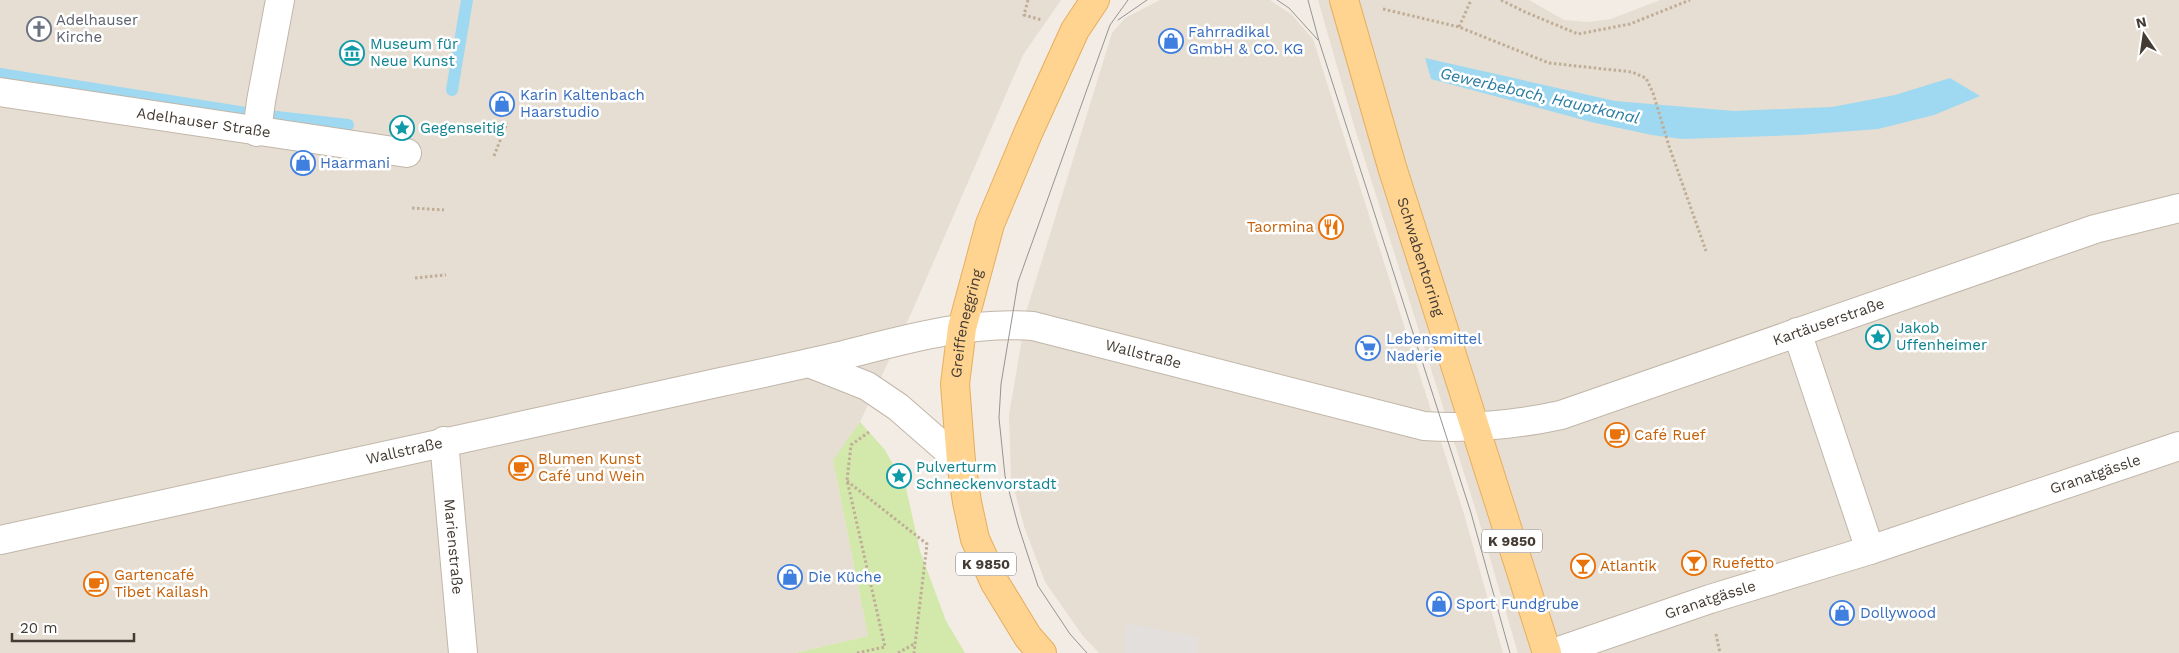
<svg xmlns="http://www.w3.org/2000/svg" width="2179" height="653" viewBox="0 0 2179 653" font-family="'Work Sans',sans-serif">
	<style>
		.residential { fill: #e6ded2 }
		.green { fill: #d3e8ab }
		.parking { fill: #e3dfdc }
		.water { fill: #9ed9f1 }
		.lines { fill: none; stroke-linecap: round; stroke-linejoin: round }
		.stream { stroke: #9ed9f1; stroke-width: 12 }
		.minor-casing { stroke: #c1b6a9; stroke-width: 30 }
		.major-casing { stroke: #e6ae5e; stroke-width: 30 }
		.path { stroke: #c0ad97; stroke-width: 3; stroke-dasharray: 2.5 2.5; stroke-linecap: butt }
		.minor { stroke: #fff; stroke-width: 28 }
		.major { stroke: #ffd390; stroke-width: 28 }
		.tram { stroke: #949494; stroke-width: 1 }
		.labels { text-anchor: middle; stroke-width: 5; stroke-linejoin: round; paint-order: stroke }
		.shield { fill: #fff; stroke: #7c7671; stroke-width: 1 }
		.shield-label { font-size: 14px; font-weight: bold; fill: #443c34 }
		.worship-label { font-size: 15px; fill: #5b616d; stroke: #fff; text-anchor: start }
		.shop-label { font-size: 15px; fill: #366cbe; stroke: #fff; text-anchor: start }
		.culture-label { font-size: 15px; fill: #0d838f; stroke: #fff; text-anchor: start }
		.street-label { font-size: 15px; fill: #443c34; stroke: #fff }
		.food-label { font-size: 15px; fill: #c56008; stroke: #fff; text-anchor: start }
		.water-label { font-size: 16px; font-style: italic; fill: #287ca2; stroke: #fff }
	</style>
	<rect width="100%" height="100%" fill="#f2ece4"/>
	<path class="residential" d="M0,0H1061L1023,55L914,307L860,422L833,460L868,636L795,653H0Z
		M1160,0H1270L1291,14L1313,39L1464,514L1503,653H1099L1083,636L1045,582L1024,526L1011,477L1009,415L1027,309L1112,33L1125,18Z
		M1318,0H1529L1564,20L1588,22L1611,19L1660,0H2179V653H1518L1476,511L1355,129Z"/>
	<path class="green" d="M860,422L885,450L906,488L920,551L946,621L965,653H795L868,636L833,460Z"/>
	<path class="parking" d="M1126,623L1199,637L1197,653H1125Z"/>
	<path class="water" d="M1425,58L1615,101L1734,111L1832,107L1895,95L1950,78L1980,96L1934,115L1878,129L1799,135L1682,139L1652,135L1591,122L1431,79Z"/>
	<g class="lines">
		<path class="stream" d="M0,74L259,115L348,125
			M452,90L467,0"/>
		<defs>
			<g id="minor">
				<path id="s1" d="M0,92L407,153"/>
				<path d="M257,132L261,101L280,0"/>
				<path d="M1797,332L1870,550"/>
				<path d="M809,363L867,386L898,407L961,462"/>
				<path id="s2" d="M444,441L463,653"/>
				<path id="s3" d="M0,540C240,487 480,434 721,382C761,374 800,365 840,356C903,340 967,321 1033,326L1424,426C1471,429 1515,425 1561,415L2095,229L2179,208"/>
				<path id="s4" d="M1553,653L1710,599L1870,550L2179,446"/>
			</g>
			<g id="major">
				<path id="s5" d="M1344,0L1392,167L1547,653"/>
				<path id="s6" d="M1042,653L1028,637L995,583L975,539L967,502L961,462L955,384L962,328L990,224L1029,131L1075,30L1095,0"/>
			</g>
		</defs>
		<use href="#minor" class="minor-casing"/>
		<use href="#major" class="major-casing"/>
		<path class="path" d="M1028,0L1024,15L1042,20
			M1501,0L1525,12L1578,34L1630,24L1690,0
			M1383,9L1459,27L1549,63L1632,72L1646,78L1653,93L1669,146L1706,251
			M1459,27L1471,0
			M494,156L507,123
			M412,208L444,210
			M415,278L446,275
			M847,481L927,544L914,653
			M1716,634L1720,653
			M857,653L885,647L847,480L851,445L869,432
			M898,653L914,644"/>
		<use href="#minor" class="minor"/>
		<use href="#major" class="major"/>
		<path class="tram" d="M1277,0L1289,8L1318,40
			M1308,0L1319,41L1471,513L1510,653
			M1118,20L1147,0
			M1087,653L1070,634L1038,586L1018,525L1005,476L999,418L1001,384L1018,282L1110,25L1128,0"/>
	</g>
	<defs>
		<symbol id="church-ring" viewBox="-11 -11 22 22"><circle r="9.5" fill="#fff" stroke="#6b7280" stroke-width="1.5"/><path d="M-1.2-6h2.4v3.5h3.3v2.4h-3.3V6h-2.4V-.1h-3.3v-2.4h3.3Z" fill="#6b7280"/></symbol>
		<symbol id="shop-ring" viewBox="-11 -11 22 22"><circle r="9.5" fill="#fff" stroke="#3f7fe0" stroke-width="1.5"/><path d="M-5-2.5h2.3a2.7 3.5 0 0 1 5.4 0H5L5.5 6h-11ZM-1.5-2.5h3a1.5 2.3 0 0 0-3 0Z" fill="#3f7fe0"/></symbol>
		<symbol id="museum-ring" viewBox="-11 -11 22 22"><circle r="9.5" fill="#fff" stroke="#0f9aa8" stroke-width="1.5"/><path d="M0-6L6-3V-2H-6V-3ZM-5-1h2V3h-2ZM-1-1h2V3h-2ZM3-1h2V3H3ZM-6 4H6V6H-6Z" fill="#0f9aa8"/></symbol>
		<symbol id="sight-ring" viewBox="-11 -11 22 22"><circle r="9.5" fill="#fff" stroke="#0f9aa8" stroke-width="1.5"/><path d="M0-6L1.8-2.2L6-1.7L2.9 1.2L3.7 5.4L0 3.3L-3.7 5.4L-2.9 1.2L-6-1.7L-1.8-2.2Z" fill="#0f9aa8"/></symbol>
		<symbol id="restaurant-ring" viewBox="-11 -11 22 22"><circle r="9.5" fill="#fff" stroke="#e8710a" stroke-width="1.5"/><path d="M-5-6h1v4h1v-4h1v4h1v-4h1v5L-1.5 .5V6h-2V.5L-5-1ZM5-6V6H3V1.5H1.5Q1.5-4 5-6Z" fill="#e8710a"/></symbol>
		<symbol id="supermarket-ring" viewBox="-11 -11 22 22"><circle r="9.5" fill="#fff" stroke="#3f7fe0" stroke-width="1.5"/><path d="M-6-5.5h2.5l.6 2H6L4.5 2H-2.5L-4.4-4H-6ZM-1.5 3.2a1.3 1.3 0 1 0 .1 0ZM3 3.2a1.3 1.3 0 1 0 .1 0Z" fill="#3f7fe0"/></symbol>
		<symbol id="cafe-ring" viewBox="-11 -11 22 22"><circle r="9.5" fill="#fff" stroke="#e8710a" stroke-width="1.5"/><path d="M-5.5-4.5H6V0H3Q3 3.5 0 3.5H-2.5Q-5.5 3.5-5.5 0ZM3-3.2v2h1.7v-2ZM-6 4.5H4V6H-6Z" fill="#e8710a"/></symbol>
		<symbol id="bar-ring" viewBox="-11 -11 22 22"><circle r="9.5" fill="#fff" stroke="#e8710a" stroke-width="1.5"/><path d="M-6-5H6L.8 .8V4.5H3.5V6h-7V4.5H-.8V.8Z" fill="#e8710a"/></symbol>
	</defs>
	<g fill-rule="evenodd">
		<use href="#church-ring" x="25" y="15" width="28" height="28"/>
		<use href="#shop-ring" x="1157" y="27" width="28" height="28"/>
		<use href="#museum-ring" x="338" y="39" width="28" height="28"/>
		<use href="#shop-ring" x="488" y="90" width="28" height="28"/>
		<use href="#sight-ring" x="388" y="114" width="28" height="28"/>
		<use href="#shop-ring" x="289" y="149" width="28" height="28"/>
		<use href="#restaurant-ring" x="1317" y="213" width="28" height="28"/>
		<use href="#sight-ring" x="1864" y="323" width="28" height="28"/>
		<use href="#supermarket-ring" x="1354" y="334" width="28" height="28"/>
		<use href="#cafe-ring" x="1603" y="421" width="28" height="28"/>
		<use href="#cafe-ring" x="507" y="454" width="28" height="28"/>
		<use href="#sight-ring" x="885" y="462" width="28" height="28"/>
		<use href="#bar-ring" x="1680" y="549" width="28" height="28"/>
		<use href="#bar-ring" x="1569" y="552" width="28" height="28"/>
		<use href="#shop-ring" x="776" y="563" width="28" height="28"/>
		<use href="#cafe-ring" x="82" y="570" width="28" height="28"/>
		<use href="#shop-ring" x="1425" y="590" width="28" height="28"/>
		<use href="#shop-ring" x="1828" y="599" width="28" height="28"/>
	</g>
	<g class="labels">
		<g class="shield">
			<rect x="1482" y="529.5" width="60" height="23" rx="4"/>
			<rect x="956" y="552.5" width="60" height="23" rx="4"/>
		</g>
		<g class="shield-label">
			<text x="1512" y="546">K 9850</text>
			<text x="986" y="569">K 9850</text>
		</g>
		<g class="worship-label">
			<text x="56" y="25">Adelhauser<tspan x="56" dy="17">Kirche</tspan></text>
		</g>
		<g class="shop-label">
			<text x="1188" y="37">Fahrradikal<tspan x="1188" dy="17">GmbH &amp; CO. KG</tspan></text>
			<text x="520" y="100">Karin Kaltenbach<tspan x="520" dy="17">Haarstudio</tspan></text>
			<text x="320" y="168">Haarmani</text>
			<text x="1386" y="344">Lebensmittel<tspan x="1386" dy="17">Naderie</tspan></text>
			<text x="808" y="582">Die Küche</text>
			<text x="1456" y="609">Sport Fundgrube</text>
			<text x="1860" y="618">Dollywood</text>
		</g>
		<g class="culture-label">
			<text x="370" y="49">Museum für<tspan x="370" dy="17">Neue Kunst</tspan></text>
			<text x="420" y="133">Gegenseitig</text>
			<text x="1896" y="333">Jakob<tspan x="1896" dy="17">Uffenheimer</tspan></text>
			<text x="916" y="472">Pulverturm<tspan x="916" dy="17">Schneckenvorstadt</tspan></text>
		</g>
		<g class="street-label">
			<text dy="5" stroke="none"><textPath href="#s1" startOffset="206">Adelhauser Straße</textPath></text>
			<text dy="5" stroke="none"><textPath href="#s5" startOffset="268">Schwabentorring</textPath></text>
			<text dy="5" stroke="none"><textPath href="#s3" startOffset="1881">Kartäuserstraße</textPath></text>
			<text dy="5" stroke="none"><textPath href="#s6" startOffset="351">Greiffeneggring</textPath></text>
			<text dy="5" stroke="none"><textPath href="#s3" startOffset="1170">Wallstraße</textPath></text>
			<text dy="5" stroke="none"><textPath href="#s3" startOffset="414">Wallstraße</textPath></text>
			<text dy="5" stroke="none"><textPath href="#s4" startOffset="571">Granatgässle</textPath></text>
			<text dy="5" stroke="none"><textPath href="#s2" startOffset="106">Marienstraße</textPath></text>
			<text dy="5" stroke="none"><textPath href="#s4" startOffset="166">Granatgässle</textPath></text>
		</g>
		<g class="food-label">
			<text x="1314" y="232" text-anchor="end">Taormina</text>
			<text x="1634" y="440">Café Ruef</text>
			<text x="538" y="464">Blumen Kunst<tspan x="538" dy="17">Café und Wein</tspan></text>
			<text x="1712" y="568">Ruefetto</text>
			<text x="1600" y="571">Atlantik</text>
			<text x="114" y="580">Gartencafé<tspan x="114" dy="17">Tibet Kailash</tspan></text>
		</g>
		<g class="water-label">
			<text transform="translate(1540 95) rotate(13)" y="6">Gewerbebach, Hauptkanal</text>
		</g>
	</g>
	<g transform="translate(2144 35) rotate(347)" stroke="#ffffff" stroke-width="4" paint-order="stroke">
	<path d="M0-4L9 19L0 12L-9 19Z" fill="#443c34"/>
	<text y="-8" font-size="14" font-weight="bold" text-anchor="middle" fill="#443c34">N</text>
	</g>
	<path d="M12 633v8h122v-8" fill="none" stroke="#443c34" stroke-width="2.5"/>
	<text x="20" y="633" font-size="15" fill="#443c34" stroke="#ffffff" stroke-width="4" paint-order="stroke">20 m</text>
</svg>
